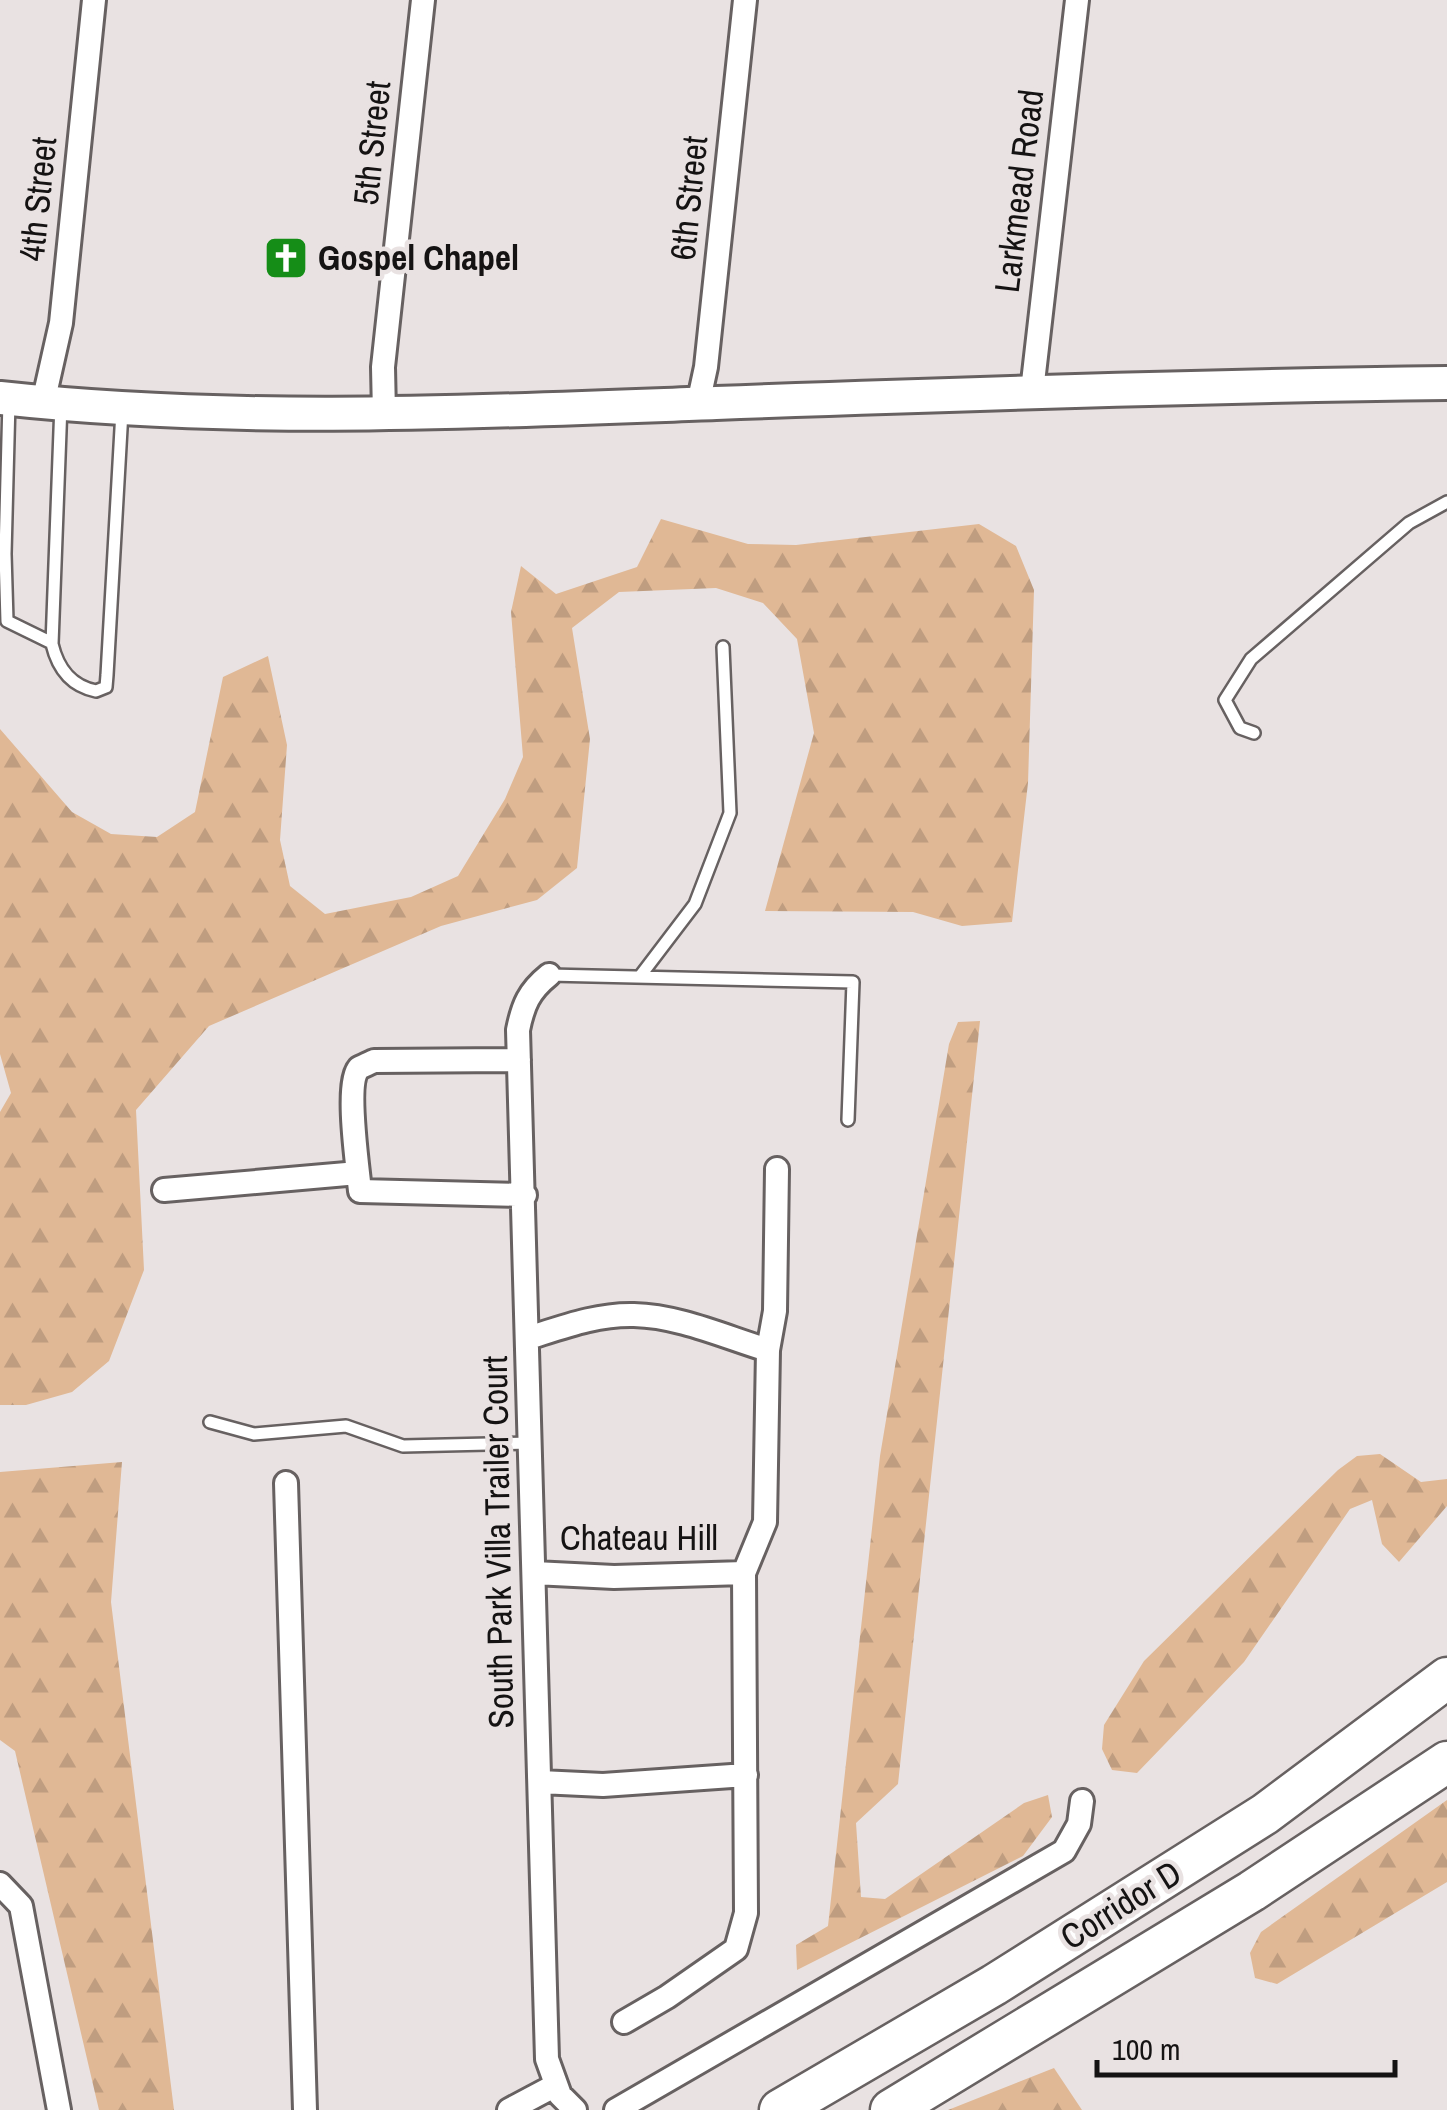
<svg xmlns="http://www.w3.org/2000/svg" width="1447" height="2110" viewBox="0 0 1447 2110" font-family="'Archivo Narrow',sans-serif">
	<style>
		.forest { fill: url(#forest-firs) }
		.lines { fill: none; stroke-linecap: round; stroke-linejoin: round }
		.service-casing { stroke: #676161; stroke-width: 16 }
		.minor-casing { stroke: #676161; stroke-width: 28 }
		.secondary-casing { stroke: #676161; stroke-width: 38 }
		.motorway-casing { stroke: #676161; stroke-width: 45 }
		.service { stroke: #fff; stroke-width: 11 }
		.minor { stroke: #fff; stroke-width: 22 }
		.secondary { stroke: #fff; stroke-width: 32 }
		.motorway { stroke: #fff; stroke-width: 40 }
		.labels { text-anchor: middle; stroke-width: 9; stroke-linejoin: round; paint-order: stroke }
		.street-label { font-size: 35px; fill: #151313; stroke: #e9e2e2 }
		.poi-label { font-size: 35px; font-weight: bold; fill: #151313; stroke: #e9e2e2; text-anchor: start }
	</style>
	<defs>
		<pattern id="forest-firs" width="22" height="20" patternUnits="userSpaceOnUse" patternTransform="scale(2.5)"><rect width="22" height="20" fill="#e0b895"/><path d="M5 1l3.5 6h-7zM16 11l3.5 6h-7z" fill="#bf9d80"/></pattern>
	</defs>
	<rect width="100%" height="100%" fill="#e9e2e2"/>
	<path class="forest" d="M661,519L748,544L796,545L979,524L1016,546L1034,590L1028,783L1012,922L962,926L913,912L765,911L814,733L797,639L763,603L716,588L619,592L572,628L590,739L577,868L537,900L441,926L209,1026L136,1110L144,1270L109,1361L72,1392L26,1405H0V1112L11,1093L0,1054V729L72,812L111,834L157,837L195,812L223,677L268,656L287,745L280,840L290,886L325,914L411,897L458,876L505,799L523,757L511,612L521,566L556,594L637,567Z
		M980,1021L898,1784L856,1823L861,1897L885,1899L1024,1803L1048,1795L1052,1817L1023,1856L797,1970L796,1945L828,1926L880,1456L949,1044L958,1022Z
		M1380,1454L1421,1482L1447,1479V1506L1399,1562L1382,1544L1372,1500L1350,1509L1244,1662L1137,1773L1112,1770L1102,1749L1104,1725L1144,1661L1338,1470L1357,1456Z
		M122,1462L111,1602L174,2110H99L15,1751L0,1740V1472Z
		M1447,1800V1882L1277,1984L1255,1978L1250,1953L1261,1932Z
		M1054,2068L1082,2110H948Z"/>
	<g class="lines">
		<defs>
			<path id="service" d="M9,401L5,554L7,621L52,643
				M61,404L52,644C58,669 71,686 96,691L106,687L107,675L122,411
				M1254,733L1240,728L1225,700L1251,659L1409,523L1447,502
				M549,975L853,982L848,1120
				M641,975L695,904L730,813L723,647
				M210,1422L254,1434L346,1426L403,1446L531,1443"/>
			<path id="minor" d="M1032,391L1077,0
				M43,403L61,323L94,0
				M698,404L706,367L745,0
				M384,414L383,367L423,0
				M549,975C529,991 523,1005 518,1030L547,2059L560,2095L575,2110
				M519,1060L374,1061C372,1062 361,1067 359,1068C345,1083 358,1169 360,1191L525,1195
				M164,1190L358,1173
				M528,1338C563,1327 597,1314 634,1315C679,1316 725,1337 768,1350
				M286,1483L305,2110
				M534,1573L614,1577L744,1573
				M540,1782L603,1785L746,1775
				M0,1884L21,1906L59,2110
				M624,2022L667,1997L736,1949L746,1913L744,1573L765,1522L768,1350L775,1311L777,1169
				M509,2110L556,2085
				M616,2110L1064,1851L1079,1824L1082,1801"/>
			<path id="secondary" d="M0,398C238,424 478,412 716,403C959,394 1203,386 1447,383"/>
			<path id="motorway" d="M780,2110L994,1985L1265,1814L1447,1678
				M891,2110L1252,1891L1447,1762"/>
		</defs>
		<use href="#service" class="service-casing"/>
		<use href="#minor" class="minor-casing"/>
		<use href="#secondary" class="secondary-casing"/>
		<use href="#motorway" class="motorway-casing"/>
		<use href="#service" class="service"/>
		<use href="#minor" class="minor"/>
		<use href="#secondary" class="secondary"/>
		<use href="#motorway" class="motorway"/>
	</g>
	<defs>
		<symbol id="church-square" viewBox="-11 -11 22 22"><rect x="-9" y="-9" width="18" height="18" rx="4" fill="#158d17" stroke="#e9e2e2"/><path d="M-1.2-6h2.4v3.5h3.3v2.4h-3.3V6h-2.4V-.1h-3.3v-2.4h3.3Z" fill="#fff"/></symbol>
	</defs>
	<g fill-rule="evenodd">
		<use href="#church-square" x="261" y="233" width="50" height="50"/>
	</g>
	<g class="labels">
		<g class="street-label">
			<text transform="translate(372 143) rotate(-84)" y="12">5th Street</text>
			<text transform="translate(1019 191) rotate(-83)" y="12">Larkmead Road</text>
			<text transform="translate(689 198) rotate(-84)" y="12">6th Street</text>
			<text transform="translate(38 199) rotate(-84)" y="12">4th Street</text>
			<text x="639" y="1550">Chateau Hill</text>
			<text transform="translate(498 1542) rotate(-91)" y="12">South Park Villa Trailer Court</text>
			<text transform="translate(1121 1905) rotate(-32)" y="12">Corridor D</text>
		</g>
		<g class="poi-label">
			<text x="318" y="270">Gospel Chapel</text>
		</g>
	</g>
	<path d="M1097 2060v15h298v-15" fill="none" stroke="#151313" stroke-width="5"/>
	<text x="1112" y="2060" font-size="30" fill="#151313" stroke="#e9e2e2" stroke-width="8" paint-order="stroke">100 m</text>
</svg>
